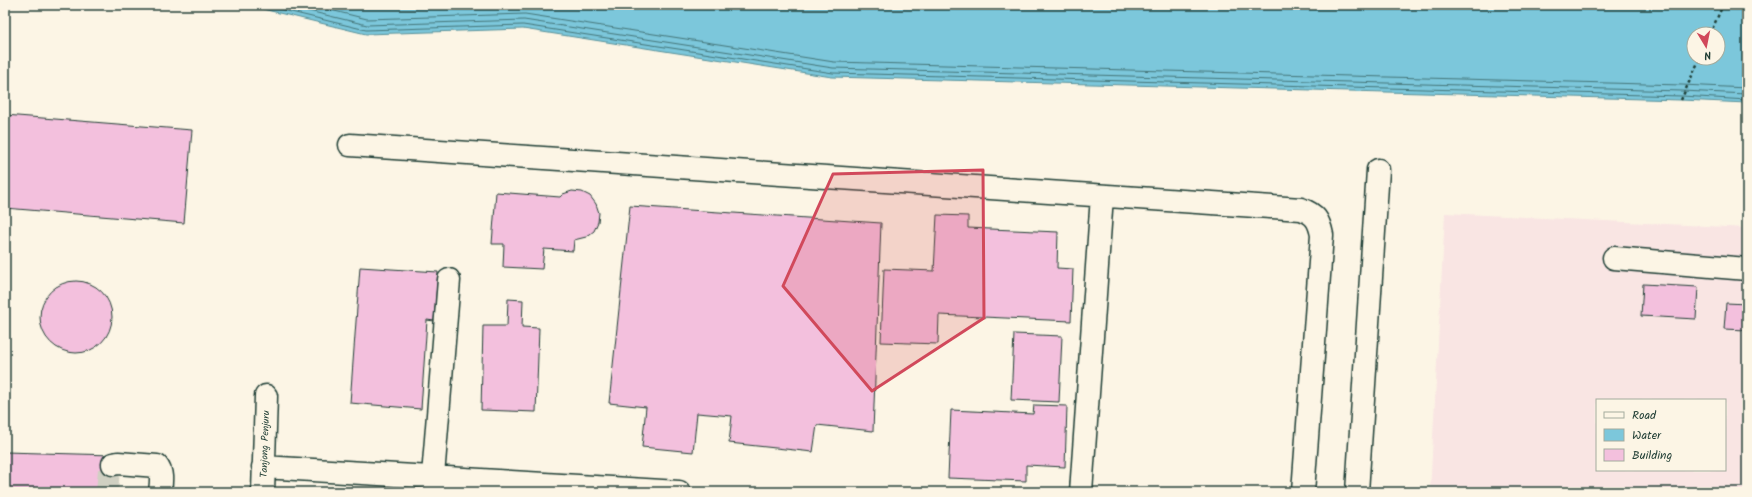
<svg xmlns="http://www.w3.org/2000/svg" width="1752" height="497" viewBox="0 0 1752 497" font-family="Kalam,sans-serif">
	<style>
		.built { fill: #f9e5e3; fill-rule: evenodd }
		.water { fill: #7cc7db; stroke: #579098; fill-rule: evenodd }
		.lines { fill: none; stroke-linecap: round; stroke-linejoin: round }
		.shore { stroke: #447477; stroke-width: 1 }
		.building { fill: #f3c0dd; stroke: #1f3d34 }
		.minor-tunnel { stroke: #d0d0c2; stroke-width: 22; stroke-dasharray: 22 11; stroke-linecap: butt }
		.minor-casing { stroke: #1f3d34; stroke-width: 25 }
		.path { stroke: #1f3d34; stroke-width: 2.5; stroke-dasharray: 3 3; stroke-linecap: butt }
		.minor { stroke: #fcf5e5; stroke-width: 22 }
		.marked { fill: #d1495b; fill-opacity: 0.2; stroke: #d1495b; stroke-width: 3; stroke-linejoin: round }
		.labels { text-anchor: middle; stroke-width: 3; stroke-linejoin: round; paint-order: stroke }
		.street-label { font-size: 10px; fill: #1f3d34; stroke: #fcf5e5 }
	</style>
	<rect width="100%" height="100%" fill="#fcf5e5"/>
	<filter id="ink" filterUnits="userSpaceOnUse"><feTurbulence type="fractalNoise" baseFrequency=".025" numOctaves="2"/><feDisplacementMap in="SourceGraphic" scale="8" xChannelSelector="R" yChannelSelector="G"/><feConvolveMatrix kernelMatrix="1 2 1 2 8 2 1 2 1" color-interpolation-filters="sRGB"/></filter>
	<g filter="url(#ink)">
		<path class="built" d="M1445,213L1747,228V492H1430ZM1597,400H1725V470H1597Z"/>
		<path class="water" d="M246,5H1747V103L1681,100L832,77L523,29L366,34ZM1694,34H1718V58H1694Z"/>
		<g class="lines">
			<path class="shore" d="M262,5L366,30L523,25L833,73L1682,96L1747,100
				M284,5L367,25L524,20L833,68L1682,91L1747,94
				M310,5L367,19L525,14L834,62L1682,85L1747,88"/>
		</g>
		<path class="building" d="M5,115L192,130L184,223L5,208Z
			M572,191L582,192L590,196L596,204L599,213L598,222L594,231L586,237L574,240L573,251L544,249L542,269L503,267L504,244H492L496,192L560,197L563,194Z
			M630,206L881,223L873,431L817,425L813,452L729,443L732,416L697,413L693,452L642,447L646,407L609,403Z
			M937,215L968,216V228L1058,232L1057,268L1073,269L1071,321L939,315L938,344L881,342L884,269L934,271Z
			M360,267L438,272L434,321L427,320L421,409L350,403Z
			M40 317a36 36 0 1 1 72 0a36 36 0 1 1-72 0Z
			M1643,284L1698,287L1696,319L1641,316Z
			M508,299L523,300L522,327L539,328L536,412L481,410L483,326H507Z
			M1726,303L1747,304V330L1724,329Z
			M1014,334L1062,336L1059,402L1011,400Z
			M1034,405L1067,406L1065,467L1026,465V481L948,478L951,410L1033,414Z
			M5,452L113,455L112,492H5Z"/>
		<g class="lines">
			<path class="minor-tunnel" d="M107,492L109,470L113,464"/>
			<defs>
				<path id="minor" d="M350,145L1301,209C1315,214 1319,220 1322,235L1303,492
					M1614,258L1747,269
					M113,464L118,463L157,466C163,473 161,483 160,492
					M263,467L679,492
					M433,476L449,280
					M263,492L266,396
					M1081,492L1102,196
					M1357,492L1378,170"/>
			</defs>
			<use href="#minor" class="minor-casing"/>
			<path class="path" d="M1710,34L1723,5
				M1681,100L1700,58"/>
			<use href="#minor" class="minor"/>
		</g>
	</g>
	<path class="marked" d="M983,170L984,318L872,391L783,286L833,174Z"/>
	<g class="labels">
		<g class="street-label">
			<text transform="translate(264 444) rotate(-88)" y="4">Tanjong Penjuru</text>
		</g>
	</g>
	<rect width="1752" height="497" fill="none" stroke="#fcf5e5" stroke-width="20"/>
	<rect x="10" y="10" width="1732" height="477" fill="none" stroke="#1f3d34" stroke-width="1.5" filter="url(#ink)"/>
	<rect x="1596" y="399" width="130" height="72" fill="#fcf5e5" stroke="#a4ab9e"/>
	<rect x="1604" y="412" width="20" height="6" fill="#fcf5e5" stroke="#a4ab9e"/>
	<text x="1632" y="419" font-size="12" fill="#1f3d34">Road</text>
	<rect x="1604" y="429" width="20" height="12" fill="#7cc7db" stroke="#a4ab9e"/>
	<text x="1632" y="439" font-size="12" fill="#1f3d34">Water</text>
	<rect x="1604" y="449" width="20" height="12" fill="#f3c0dd" stroke="#a4ab9e"/>
	<text x="1632" y="459" font-size="12" fill="#1f3d34">Building</text>
	<g transform="translate(1706 46) rotate(170)"><circle r="19" fill="#fcf5e5" stroke="#a4ab9e"/>
	<path d="M0-3L7 15L0 10L-7 15Z" fill="#d1495b"/>
	<text y="-6" font-size="11" font-weight="bold" text-anchor="middle" fill="#1f3d34">N</text>
	</g>
</svg>
